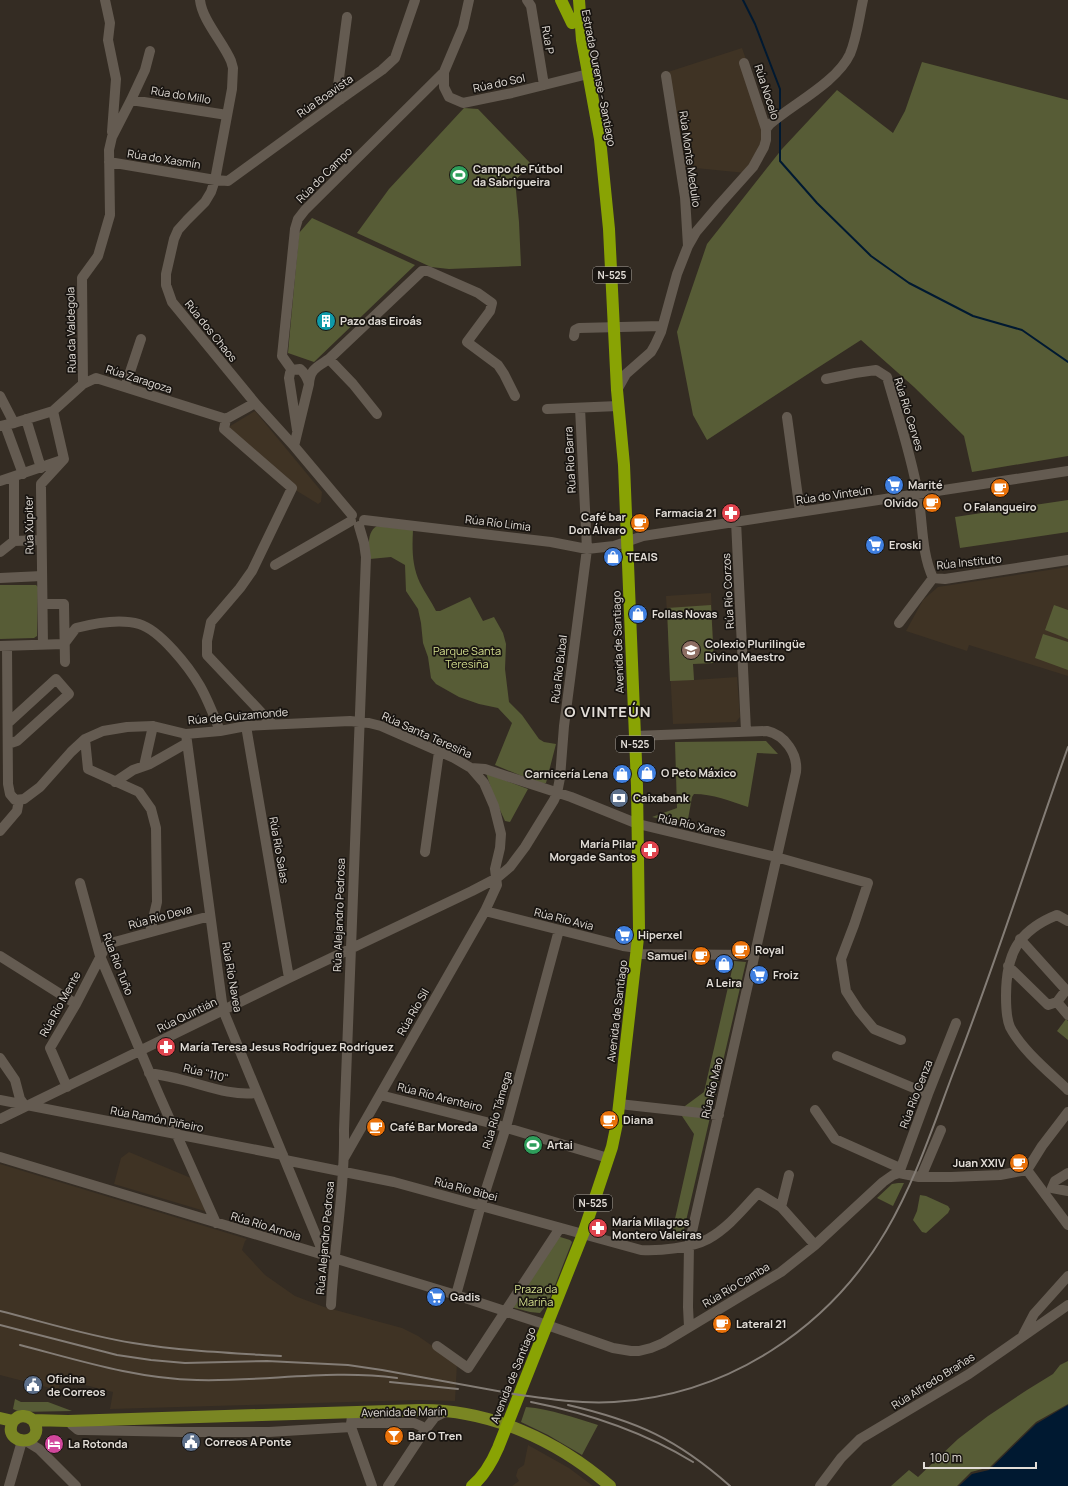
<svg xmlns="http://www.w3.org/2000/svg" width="1068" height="1486" viewBox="0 0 1068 1486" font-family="Manrope,sans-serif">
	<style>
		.built { fill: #3f3324 }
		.green { fill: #575c36 }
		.water { fill: #001931 }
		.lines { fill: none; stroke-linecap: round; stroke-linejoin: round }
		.stream { stroke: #001931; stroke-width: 2 }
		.minor { stroke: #645b51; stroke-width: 10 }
		.major { stroke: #7a8623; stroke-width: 12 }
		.highway { stroke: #89a304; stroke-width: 12 }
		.rail { stroke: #847d76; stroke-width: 2 }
		.labels { text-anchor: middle; stroke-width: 3.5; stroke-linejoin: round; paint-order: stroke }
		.shield { fill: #191511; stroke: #a6a19c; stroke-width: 1 }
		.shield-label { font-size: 10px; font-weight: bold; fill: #e2ddd7 }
		.street-label { font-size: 11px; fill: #e2ddd7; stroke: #191511 }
		.poi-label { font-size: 11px; font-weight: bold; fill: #e2ddd7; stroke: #191511; text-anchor: start }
		.park-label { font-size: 11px; fill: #d4df8e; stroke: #191511 }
		.district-label { font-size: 15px; font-weight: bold; letter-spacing: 1px; fill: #e2ddd7; stroke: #191511 }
	</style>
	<rect width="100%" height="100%" fill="#342c23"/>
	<path class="built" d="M742,48L766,117L763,142L746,173L685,167L668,72Z
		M255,411L322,492L321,502L318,504L315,502L297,491L229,431L227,428Z
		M1068,567V676L969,645L967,651L906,631L923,600L938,587Z
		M711,593L714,663L693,664L694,680L737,677L740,717L736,722L673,724L666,596Z
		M129,1152L198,1181L208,1212L114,1184L121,1158Z
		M0,1164L247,1239L245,1241L242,1250L265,1275L295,1296L324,1307L402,1328L418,1336L457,1363L455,1401L418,1400L110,1409L113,1392L61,1379L58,1390L0,1375Z
		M528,1445L569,1468L593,1486H512L519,1481L516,1476L518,1469L524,1465Z"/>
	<path class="green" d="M922,62L1068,100V456L972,472L964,436L914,387L861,340L808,374L707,440L693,415L677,332L707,244L782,149L837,90L893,133L905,111Z
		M464,108L478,109L532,165L515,180L519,222L521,266L449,269L431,267L357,233L389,189Z
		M312,218L415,265L314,362L288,353L299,233Z
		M1068,500V532L960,548L955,517Z
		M377,526L413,530C412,549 412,566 420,583C425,593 431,601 436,611H440L470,597L483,621L494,617L503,633L506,644L505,669L509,702L522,715L539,739L544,742L556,744L546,783L541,784L495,765L512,723L498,708L479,704L459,697L436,684L431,678L428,657L423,643L421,623L418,609L406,591L405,565L391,557L370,559C369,549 366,532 377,526Z
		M0,585H36L38,587L37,636L34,638L0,639Z
		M711,605L714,663L693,664L694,680L670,681L667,608Z
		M1054,605L1068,610V639L1045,630Z
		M1043,634L1068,642V670L1035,658Z
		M766,741L778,754L757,753L748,807C730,801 713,794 694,794L692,797L687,825L652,817L677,808L675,742Z
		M486,773L528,789L510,822L505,821L494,797Z
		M734,961L746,962L683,1234L678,1240L670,1241L694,1134L682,1116L685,1106L704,1092Z
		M1066,1019L1068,1021V1040L1057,1031Z
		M898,1183H904L893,1206L877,1198L892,1184Z
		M920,1195L926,1196L948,1206L950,1209L948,1213L926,1233L922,1232L913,1220L917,1211Z
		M557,1236L570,1240L572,1242L548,1303L540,1313L530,1312L511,1307Z
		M1068,1361V1404L1036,1422L990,1467L971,1472L957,1486H891L909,1470L918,1477L958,1439L988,1416L1027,1390L1053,1374L1060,1365Z
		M15,1399L21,1402H48L72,1411L20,1412L13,1409Z
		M526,1407C551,1409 575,1418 598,1425L582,1455L548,1435L521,1422Z"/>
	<path class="water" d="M1068,1405V1486H959L972,1474L989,1470L1036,1424Z"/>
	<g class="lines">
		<path class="stream" d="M743,0L755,24L780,89V111
			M780,122V161L817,203L871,256L909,283L973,316L1022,330L1068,362"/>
		<path class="minor" d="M105,0L110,23L108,40L116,79L112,132
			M200,0C202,20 223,42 231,61L233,68L232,89L215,180L211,192L205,202L187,220L178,230L174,239L166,274V285L172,302L255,403L294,446L352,515
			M469,0L463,27L444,72V87L449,97L463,103L512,93L584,75
			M527,0L531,6L544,85
			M744,63L766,129
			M666,76L685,197L688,246
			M341,99L337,93L347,17
			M131,100L227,115
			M109,162L215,180L228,181L338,101L382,70L395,58L415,0
			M574,336L575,330L579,328L662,326
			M329,359L353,384L377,414
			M292,370L282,356L295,229L298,219L305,210L444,72
			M292,370L290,373L289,378L297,430
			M292,370L300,369C305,373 307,377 309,384
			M826,379L855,373L876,370L887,377C898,416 911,454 918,494C923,522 921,552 933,578L945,579L1068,560
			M83,384L82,278L98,256L110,215L109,150L112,137L131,100L145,70L150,51
			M125,387L141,339
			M617,390L626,374L651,352L655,345L661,332L677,274L688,246L696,232L719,205L753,167L764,147L766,140V129L770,124C793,104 837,82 850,54C857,37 859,18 863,0
			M0,396L14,423
			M547,409L618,406
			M53,411L64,459
			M787,417L800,512
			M26,419L41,468
			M226,419L224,429L292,488L252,571L240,588L211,622L207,641V655L272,724
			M5,425L23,474
			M0,426L14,423L53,411L83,384L96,378L226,419L255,403
			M294,446L309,384C310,369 317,367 329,359L422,271H428L478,293L492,303L490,311L467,342L498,365L504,374L515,396
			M14,477V541
			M0,481L62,460
			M364,520L551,542L587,549L614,546L643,536L1068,471
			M736,521L746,731
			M0,552L14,541L41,540
			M275,565L351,521
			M0,578L42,576
			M43,604H64L65,662
			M899,623L933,578
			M64,644L76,628C95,623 119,618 139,624C160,630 189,667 200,686C208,700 214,716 220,731
			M43,645L41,489V484L64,459
			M0,646L64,644
			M7,646L8,784L10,794L15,800L24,799L40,787L71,752L85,739L103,731L127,727L153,726L186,734L220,731L246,726L350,721L369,723L381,726L454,758L471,768L484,783L494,806L501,834L500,848L495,869L497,885L485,911L344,1158
			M246,726L289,978
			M186,734L223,1010L324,1255
			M635,736L767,731C785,735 798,754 796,772L689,1245L688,1307L689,1327
			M85,739L88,769L139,792L151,809L156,828L157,902L150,932
			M8,744L17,741L69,694L56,679L8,723
			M144,766L153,726
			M471,768L485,769L571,797L638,824L776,857L868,883L854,925L841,959L846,991L859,1011L874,1029L901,1040
			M115,782L133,770L150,764L187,743
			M0,831L17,811L19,800
			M425,852L439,752
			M80,883L100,956L159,1095L216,1223
			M485,911L623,946L638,948
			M1068,921L1057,915C1017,931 1006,955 1006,996C1006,1006 1006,1018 1010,1027C1022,1050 1049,1072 1068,1090
			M1020,939L1066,990L1057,1002
			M637,954L754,955
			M0,956L76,1004
			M1008,966L1048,1005L1057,1002
			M1057,1002L1068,1015
			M837,1056L928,1094
			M0,1058L15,1080L20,1099L25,1106
			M149,1073C161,1075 172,1077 183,1080C207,1086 232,1096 256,1093
			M67,1087L50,1048L76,1004L107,944L210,916
			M380,1095L494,1124L608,1158
			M0,1100L283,1155
			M619,1104L719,1115
			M815,1110L835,1139L900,1168
			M0,1119L289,978L472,891L497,878L510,867L525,847L554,800L557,793L560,778L564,726L587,549L580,408
			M0,1157L456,1295L547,1325L613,1348L631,1351H639L651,1348L663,1343L781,1272L815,1245L883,1182L893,1175L899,1173L919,1177H951L1000,1175L1027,1170
			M285,1160L394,1182L641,1250C660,1251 691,1248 708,1239C728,1228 743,1209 758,1193L781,1207L815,1245
			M1027,1170L1042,1146L1068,1112
			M1027,1170L1068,1225
			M899,1173L928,1094L956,1023
			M921,1177L941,1130
			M1052,1188L1055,1181L1068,1173
			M1052,1188L1068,1191
			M781,1207L789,1175
			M456,1295L481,1205L506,1127L559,930
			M331,1305C334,1247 345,1188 344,1130L366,557L364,543L359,526
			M1023,1335L1034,1314L1068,1276
			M437,1346L468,1368L560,1228
			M352,1413L351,1427L372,1486
			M71,1421L72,1425L78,1430H84L182,1432H269L351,1427
			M351,1423H414L421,1426L425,1430
			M26,1441L39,1449L76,1486
			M9,1486L22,1441
			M388,1486L425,1430L435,1417L447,1411
			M820,1486L841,1458L860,1439L969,1374L1068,1305"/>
		<path class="major" d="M0,1418L13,1421L18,1417L23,1416L28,1417L33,1420L68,1421L420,1410C490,1409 558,1441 610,1486
			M13,1421C0,1447 49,1447 33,1420"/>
		<path class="highway" d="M561,0L572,23
			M472,1486C484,1476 492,1462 498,1448L583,1234L612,1147L617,1123L639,929L637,786L624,465L617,390L609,229L600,139L582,40L579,0"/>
		<path class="rail" d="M0,1311C44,1322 88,1336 133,1343C182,1351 232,1353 281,1356
			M0,1325L117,1355L151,1360L185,1363L267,1361L348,1365L382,1370L519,1395
			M20,1345C78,1360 137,1379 197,1380C264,1382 330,1369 397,1378
			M390,1382L458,1389
			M514,1394C548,1399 581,1404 614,1402C729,1395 829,1328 886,1231C916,1180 934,1123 955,1068C996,962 1030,854 1068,747
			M531,1402C587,1413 644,1432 693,1462
			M568,1405C637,1421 677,1439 730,1486"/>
	</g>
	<defs>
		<symbol id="stadium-disc" viewBox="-11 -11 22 22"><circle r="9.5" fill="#2e9e5b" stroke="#191511"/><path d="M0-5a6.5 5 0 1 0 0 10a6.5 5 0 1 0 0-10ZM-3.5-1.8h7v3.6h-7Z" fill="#fff"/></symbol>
		<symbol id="building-disc" viewBox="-11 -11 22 22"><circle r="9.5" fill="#0f9aa8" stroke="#191511"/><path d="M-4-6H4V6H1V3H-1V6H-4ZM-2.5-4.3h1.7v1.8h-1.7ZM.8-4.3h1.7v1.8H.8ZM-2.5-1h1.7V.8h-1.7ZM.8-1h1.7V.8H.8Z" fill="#fff"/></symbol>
		<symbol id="supermarket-disc" viewBox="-11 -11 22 22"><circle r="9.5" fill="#3f7fe0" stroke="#191511"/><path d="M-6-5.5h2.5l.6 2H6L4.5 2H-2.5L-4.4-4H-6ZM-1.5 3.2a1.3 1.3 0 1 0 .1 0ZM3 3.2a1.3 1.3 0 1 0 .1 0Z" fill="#fff"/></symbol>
		<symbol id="cafe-disc" viewBox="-11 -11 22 22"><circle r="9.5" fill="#e8710a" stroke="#191511"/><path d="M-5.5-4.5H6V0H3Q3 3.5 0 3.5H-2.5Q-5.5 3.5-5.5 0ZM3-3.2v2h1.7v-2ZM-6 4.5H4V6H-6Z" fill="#fff"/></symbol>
		<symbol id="pharmacy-disc" viewBox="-11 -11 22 22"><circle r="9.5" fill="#e0444e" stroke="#191511"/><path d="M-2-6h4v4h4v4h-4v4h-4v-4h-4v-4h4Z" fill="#fff"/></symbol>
		<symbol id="shop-disc" viewBox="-11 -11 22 22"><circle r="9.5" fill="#3f7fe0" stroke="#191511"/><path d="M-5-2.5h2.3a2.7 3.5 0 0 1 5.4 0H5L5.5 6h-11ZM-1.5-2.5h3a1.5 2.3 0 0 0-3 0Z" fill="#fff"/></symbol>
		<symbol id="school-disc" viewBox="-11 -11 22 22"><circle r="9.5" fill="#8d6e63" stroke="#191511"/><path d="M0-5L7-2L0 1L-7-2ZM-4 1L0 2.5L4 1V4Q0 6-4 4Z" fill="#fff"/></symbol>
		<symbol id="bank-disc" viewBox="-11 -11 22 22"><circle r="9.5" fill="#5c6f8a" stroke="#191511"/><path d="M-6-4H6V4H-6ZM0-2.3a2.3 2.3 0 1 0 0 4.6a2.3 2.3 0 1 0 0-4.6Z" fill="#fff"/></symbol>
		<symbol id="civic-disc" viewBox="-11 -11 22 22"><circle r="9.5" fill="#5c6f8a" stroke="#191511"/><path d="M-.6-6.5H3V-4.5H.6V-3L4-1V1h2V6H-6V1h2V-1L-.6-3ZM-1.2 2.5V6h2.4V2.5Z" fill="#fff"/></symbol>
		<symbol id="bar-disc" viewBox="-11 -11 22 22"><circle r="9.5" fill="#e8710a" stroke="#191511"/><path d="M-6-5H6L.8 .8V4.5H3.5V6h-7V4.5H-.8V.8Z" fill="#fff"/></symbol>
		<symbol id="hotel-disc" viewBox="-11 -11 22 22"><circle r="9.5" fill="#d1479c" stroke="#191511"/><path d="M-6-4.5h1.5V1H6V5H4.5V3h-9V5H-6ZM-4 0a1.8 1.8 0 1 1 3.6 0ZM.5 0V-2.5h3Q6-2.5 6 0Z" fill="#fff"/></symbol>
	</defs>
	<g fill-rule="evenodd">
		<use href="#stadium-disc" x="448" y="164" width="22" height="22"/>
		<use href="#building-disc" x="315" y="310" width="22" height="22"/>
		<use href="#supermarket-disc" x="883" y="474" width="22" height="22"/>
		<use href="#cafe-disc" x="989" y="477" width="22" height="22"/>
		<use href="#cafe-disc" x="921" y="492" width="22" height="22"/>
		<use href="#pharmacy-disc" x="720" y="502" width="22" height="22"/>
		<use href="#cafe-disc" x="629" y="512" width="22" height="22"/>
		<use href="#supermarket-disc" x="864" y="534" width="22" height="22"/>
		<use href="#shop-disc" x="602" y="546" width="22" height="22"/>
		<use href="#shop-disc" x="627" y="603" width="22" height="22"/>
		<use href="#school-disc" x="680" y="639" width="22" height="22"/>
		<use href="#shop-disc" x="636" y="762" width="22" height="22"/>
		<use href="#shop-disc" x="611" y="763" width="22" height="22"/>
		<use href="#bank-disc" x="608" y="787" width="22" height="22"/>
		<use href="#pharmacy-disc" x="639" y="839" width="22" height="22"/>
		<use href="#supermarket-disc" x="613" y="924" width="22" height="22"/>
		<use href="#cafe-disc" x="730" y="939" width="22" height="22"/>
		<use href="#cafe-disc" x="690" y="945" width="22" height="22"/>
		<use href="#shop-disc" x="713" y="953" width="22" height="22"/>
		<use href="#supermarket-disc" x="748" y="964" width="22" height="22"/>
		<use href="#pharmacy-disc" x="155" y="1036" width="22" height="22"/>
		<use href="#cafe-disc" x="598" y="1109" width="22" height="22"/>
		<use href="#cafe-disc" x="365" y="1116" width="22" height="22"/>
		<use href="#stadium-disc" x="522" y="1134" width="22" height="22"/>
		<use href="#cafe-disc" x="1008" y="1152" width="22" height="22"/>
		<use href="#pharmacy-disc" x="587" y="1217" width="22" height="22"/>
		<use href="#supermarket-disc" x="425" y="1286" width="22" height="22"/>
		<use href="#cafe-disc" x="711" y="1313" width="22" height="22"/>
		<use href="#civic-disc" x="22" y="1374" width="22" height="22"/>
		<use href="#bar-disc" x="383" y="1425" width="22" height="22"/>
		<use href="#civic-disc" x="180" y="1431" width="22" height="22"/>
		<use href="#hotel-disc" x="43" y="1433" width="22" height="22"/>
	</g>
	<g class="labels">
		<g class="shield">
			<rect x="593" y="267" width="38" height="16" rx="3"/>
			<rect x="616" y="736" width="38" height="16" rx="3"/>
			<rect x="574" y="1195" width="38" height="16" rx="3"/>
		</g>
		<g class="shield-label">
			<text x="612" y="279">N-525</text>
			<text x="635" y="748">N-525</text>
			<text x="593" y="1207">N-525</text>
		</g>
		<g class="street-label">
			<text transform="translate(548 40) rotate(81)" y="4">Rúa P</text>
			<text transform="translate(599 78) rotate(79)" y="4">Estrada Ourense - Santiago</text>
			<text transform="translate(499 83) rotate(-12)" y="4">Rúa do Sol</text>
			<text transform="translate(767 92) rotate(72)" y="4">Rúa Nocelo</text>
			<text transform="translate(181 95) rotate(9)" y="4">Rúa do Millo</text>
			<text transform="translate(325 96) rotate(-35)" y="4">Rúa Boavista</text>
			<text transform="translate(164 159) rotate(9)" y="4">Rúa do Xasmín</text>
			<text transform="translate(690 159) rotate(82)" y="4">Rúa Monte Medulio</text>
			<text transform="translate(324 175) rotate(-45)" y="4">Rúa do Campo</text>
			<text transform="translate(71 330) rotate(-91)" y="4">Rúa da Valdegola</text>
			<text transform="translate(211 331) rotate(51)" y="4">Rúa dos Chaos</text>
			<text transform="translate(139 379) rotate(18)" y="4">Rúa Zaragoza</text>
			<text transform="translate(909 414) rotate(73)" y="4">Rúa Río Cerves</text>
			<text transform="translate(570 460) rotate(-93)" y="4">Rúa Río Barra</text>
			<text transform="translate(834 495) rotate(-8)" y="4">Rúa do Vinteún</text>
			<text transform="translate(498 523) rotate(7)" y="4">Rúa Río Limia</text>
			<text transform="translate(29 525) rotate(-91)" y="4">Rúa Xúpiter</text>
			<text transform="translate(969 562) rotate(-6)" y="4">Rúa Instituto</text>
			<text transform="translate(728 591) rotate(-93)" y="4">Rúa Río Corzos</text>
			<text transform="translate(618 642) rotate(-92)" y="4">Avenida de Santiago</text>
			<text transform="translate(559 669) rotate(-83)" y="4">Rúa Río Búbal</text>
			<text transform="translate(238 716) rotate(-5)" y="4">Rúa de Guizamonde</text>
			<text transform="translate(427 735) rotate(24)" y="4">Rúa Santa Teresiña</text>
			<text transform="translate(692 825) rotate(13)" y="4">Rúa Río Xares</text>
			<text transform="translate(279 850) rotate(80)" y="4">Rúa Río Salas</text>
			<text transform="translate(339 915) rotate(-88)" y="4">Rúa Alejandro Pedrosa</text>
			<text transform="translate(160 917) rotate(-15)" y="4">Rúa Río Deva</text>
			<text transform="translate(564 919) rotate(14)" y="4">Rúa Río Avia</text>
			<text transform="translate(118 964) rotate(69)" y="4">Rúa Río Tuño</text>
			<text transform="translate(232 977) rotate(80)" y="4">Rúa Río Navea</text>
			<text transform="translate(60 1004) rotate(-61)" y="4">Rúa Río Mente</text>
			<text transform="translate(617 1011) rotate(-83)" y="4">Avenida de Santiago</text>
			<text transform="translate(413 1012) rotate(-60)" y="4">Rúa Río Sil</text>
			<text transform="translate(187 1015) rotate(-26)" y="4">Rúa Quintián</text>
			<text transform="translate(206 1073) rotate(14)" y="4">Rúa "110"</text>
			<text transform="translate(712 1088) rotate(-77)" y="4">Rúa Río Mao</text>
			<text transform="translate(916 1094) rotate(-69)" y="4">Rúa Río Cenza</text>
			<text transform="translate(440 1097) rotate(14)" y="4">Rúa Río Arenteiro</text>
			<text transform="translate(497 1110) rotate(-74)" y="4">Rúa Río Támega</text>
			<text transform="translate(157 1119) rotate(11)" y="4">Rúa Ramón Piñeiro</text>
			<text transform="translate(466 1189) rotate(15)" y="4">Rúa Río Bibei</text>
			<text transform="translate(266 1226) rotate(17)" y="4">Rúa Río Arnoia</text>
			<text transform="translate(325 1238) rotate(-85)" y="4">Rúa Alejandro Pedrosa</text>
			<text transform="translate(736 1285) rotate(-31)" y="4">Rúa Río Camba</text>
			<text transform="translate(513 1375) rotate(-68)" y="4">Avenida de Santiago</text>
			<text transform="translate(933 1381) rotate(-32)" y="4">Rúa Alfredo Brañas</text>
			<text transform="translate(404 1412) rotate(-1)" y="4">Avenida de Marín</text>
		</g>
		<g class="poi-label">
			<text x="473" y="173">Campo de Fútbol<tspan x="473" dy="13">da Sabrigueira</tspan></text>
			<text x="340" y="325">Pazo das Eiroás</text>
			<text x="908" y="489">Marité</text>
			<text x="918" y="507" text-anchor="end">Olvido</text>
			<text x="1000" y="511" text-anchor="middle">O Falangueiro</text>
			<text x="717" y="517" text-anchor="end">Farmacia 21</text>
			<text x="626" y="521" text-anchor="end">Café bar<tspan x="626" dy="13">Don Álvaro</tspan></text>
			<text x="889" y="549">Eroski</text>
			<text x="627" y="561">TEAIS</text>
			<text x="652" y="618">Follas Novas</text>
			<text x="705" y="648">Colexio Plurilingüe<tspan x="705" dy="13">Divino Maestro</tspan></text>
			<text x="661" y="777">O Peto Máxico</text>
			<text x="608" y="778" text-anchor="end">Carnicería Lena</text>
			<text x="633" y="802">Caixabank</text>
			<text x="636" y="848" text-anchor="end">María Pilar<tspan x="636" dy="13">Morgade Santos</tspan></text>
			<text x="638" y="939">Hiperxel</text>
			<text x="755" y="954">Royal</text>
			<text x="687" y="960" text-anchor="end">Samuel</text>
			<text x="773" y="979">Froiz</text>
			<text x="724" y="987" text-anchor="middle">A Leira</text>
			<text x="180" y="1051">María Teresa Jesus Rodríguez Rodríguez</text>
			<text x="623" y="1124">Diana</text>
			<text x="390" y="1131">Café Bar Moreda</text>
			<text x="547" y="1149">Artai</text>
			<text x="1005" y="1167" text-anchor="end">Juan XXIV</text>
			<text x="612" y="1226">María Milagros<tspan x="612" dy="13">Montero Valeiras</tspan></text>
			<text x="450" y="1301">Gadis</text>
			<text x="736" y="1328">Lateral 21</text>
			<text x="47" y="1383">Oficina<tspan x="47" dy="13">de Correos</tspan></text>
			<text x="408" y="1440">Bar O Tren</text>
			<text x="205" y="1446">Correos A Ponte</text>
			<text x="68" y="1448">La Rotonda</text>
		</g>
		<g class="park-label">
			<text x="467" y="655">Parque Santa<tspan x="467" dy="13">Teresiña</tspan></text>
			<text x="536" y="1293">Praza da<tspan x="536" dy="13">Mariña</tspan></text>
		</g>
		<g class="district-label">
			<text x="608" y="717">O VINTEÚN</text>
		</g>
	</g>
	<path d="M924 1462v6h112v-6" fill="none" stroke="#e2ddd7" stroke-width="2"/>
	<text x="930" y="1462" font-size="12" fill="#e2ddd7" stroke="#191511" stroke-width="3" paint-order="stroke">100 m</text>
</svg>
